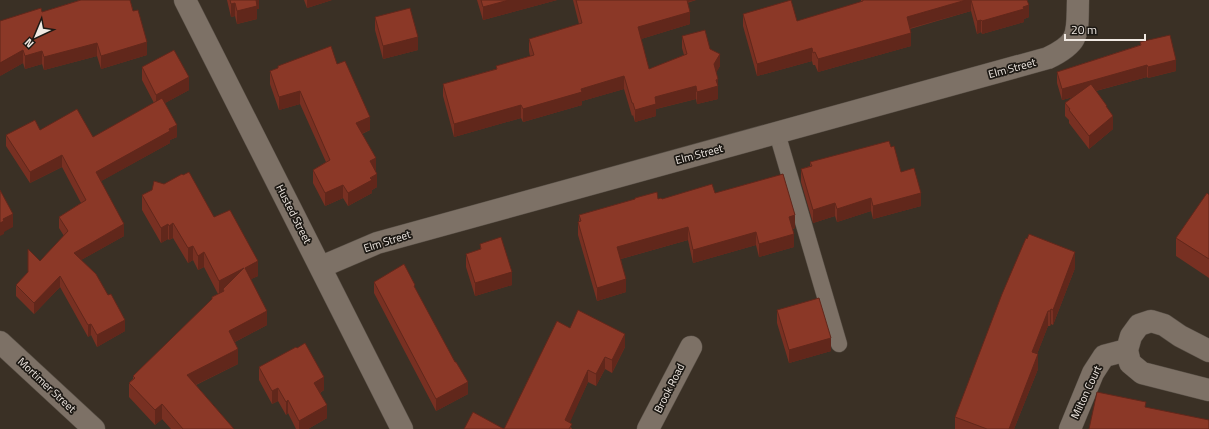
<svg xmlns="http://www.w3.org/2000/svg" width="1209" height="429" viewBox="0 0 1209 429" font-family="'Titillium Web',sans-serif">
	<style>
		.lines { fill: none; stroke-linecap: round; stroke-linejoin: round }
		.service-casing { stroke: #574e45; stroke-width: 17 }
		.minor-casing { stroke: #574e45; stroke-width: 23 }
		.service { stroke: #7d7166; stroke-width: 16 }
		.minor { stroke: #7d7166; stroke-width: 22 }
		.wall { fill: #783022 }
		.shaded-wall { fill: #61271b }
		.building { fill: #8b3827; stroke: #61271b }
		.labels { text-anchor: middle; stroke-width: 3.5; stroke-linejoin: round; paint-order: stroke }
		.street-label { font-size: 11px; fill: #f0e9e3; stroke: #1d1914 }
	</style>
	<rect width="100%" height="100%" fill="#3a3025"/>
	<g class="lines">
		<defs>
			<path id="service" d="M777,133L839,344"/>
			<path id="minor" d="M185,0L402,429
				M321,267L377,243L1048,58C1081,42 1077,34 1078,0
				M0,342L94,429
				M1209,351L1180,336L1164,325L1151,321L1139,325L1131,336L1127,350L1130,363L1142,373L1209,390
				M648,429L691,347
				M1070,429L1093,373L1104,356L1127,350"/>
		</defs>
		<use href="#service" class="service-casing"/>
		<use href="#minor" class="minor-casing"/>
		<use href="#service" class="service"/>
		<use href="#minor" class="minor"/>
	</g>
	<path class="wall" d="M80,0H130L147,55L101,69L97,56L44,70L42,64L25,69L23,63L0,76L42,12Z
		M227,0H259V9H257V19L237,24L235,16L231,17Z
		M304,0H332L307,8Z
		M477,0H557L483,20Z
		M573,0H696L687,3L690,24L641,39L649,69L684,55L682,48V36L710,49L720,66L716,72L718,79V99L697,104L696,99L656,109V116L635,122L633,115L632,116L624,89L582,101V105L523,122L521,118L454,137L443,96V84L496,69V66L530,56L529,51V39L579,24Z
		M861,0H1027L1029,17L1024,19V22L982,34L981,32L977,34L971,11L910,29L911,46L818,72L815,65H813L812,61L757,76L743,26V14L797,21L861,2Z
		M375,17L418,50L383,59L375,30Z
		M1140,42L1176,71L1148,78L1147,77L1096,91L1107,108L1113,129L1089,149L1069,123V120L1065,116V103L1073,97L1062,100L1057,83V72L1140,45Z
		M337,64L370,130L362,134L376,171L377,187L372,190V193L348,206L343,198L325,206L313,183V170L326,162L300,104L279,110L270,84V71L278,68V66Z
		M142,67L189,90L165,103L177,137L170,140V143L101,181L124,236L81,260L125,331L97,347L91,335L88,337L60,287L34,314L16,296V285L40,261L64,236L59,228V217L81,203L62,167L30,183L6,146V135L40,130L93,137L154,103L142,80Z
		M891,147L901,172L921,206L873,219L871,211L837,222L835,216L813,223L801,182V169L810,166V162Z
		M715,193L795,228L793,229L794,247L759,257L756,245L693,263L688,240L621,259L626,292L597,301L578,235V222H579V215L658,199H662Z
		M142,195L214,217L258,276L251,279L267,325L235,342L238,364L196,385L234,429H171L162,419L155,425L129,397V383L133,379V376L212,300V297L218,294L204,267L198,270L193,260L188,263L173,238L169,240L168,239L161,243L142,210Z
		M1209,195V278L1176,256V238Z
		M480,244L512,285L475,296L466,267V254L480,250Z
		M1075,268L1053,325L1051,324L1050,326H1048L1037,354L1038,369L1014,429H955V417Z
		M374,282L415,288L468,394L436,411L374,293Z
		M777,310L831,351L789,363L777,323Z
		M570,328L625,347L612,373L605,369L596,386L588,382L569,423L572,429H504Z
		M259,367L324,390L320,393L327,418L308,429H296L288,413L286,415L278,401L272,404L259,380Z"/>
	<path class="shaded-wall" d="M255,0H259V9H257V19L237,24V11Z
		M307,0H332L307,8Z
		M509,0H557L483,20V7Z
		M684,0H696L684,3Z
		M966,0H971V11L907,29V17Z
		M235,3V16L231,17V4Z
		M1029,5V17L1024,19V22L982,34V21Z
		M690,12V24L638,40V27Z
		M981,20V32L977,34V21Z
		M911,33V46L818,72V59Z
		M418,37V50L383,59V46Z
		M147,42V55L101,69V56Z
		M97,43V56L44,70V57Z
		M812,48V61L757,76V64Z
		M23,50V63L0,76V63Z
		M42,51V64L25,69V56Z
		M720,54V66L714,77V64Z
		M1176,60V71L1148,78V67Z
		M1147,65V77L1062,100V89Z
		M624,76V89L582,101V105L523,122V109L581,89Z
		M189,77V90L156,108V95Z
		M718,79V99L697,104V92Z
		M696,86V99L656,109V116L635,122V110L655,97Z
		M300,91V104L279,110V97Z
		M521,105V118L454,137V124Z
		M1113,116V129L1089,149V136Z
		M370,117V130L356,136V123Z
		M177,125V137L170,140V143L96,184V172Z
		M62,155V167L30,183V172Z
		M376,158V171L370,174V161Z
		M377,174V187L372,190V193L348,206V193Z
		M343,185V198L325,206V193Z
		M921,193V206L873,219V206Z
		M871,198V211L837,222V209Z
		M835,203V216L813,223V210Z
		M13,214V227L4,232V234L0,236V223L3,219Z
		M795,215V228L789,230V217Z
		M173,223V238L169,240V226Z
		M124,224V236L74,264V253Z
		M168,224V239L161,243V228Z
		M688,227V240L617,260V247Z
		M756,232V245L693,263V250Z
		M794,234V247L759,257V244Z
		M193,246V260L188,263V248Z
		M204,252V267L198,270V256Z
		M1075,252V268L1053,325V310Z
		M258,261V276L245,282V268Z
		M244,268L223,289V293L219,295V281Z
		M512,272V285L475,296V283Z
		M60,276V287L34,314V303Z
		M626,279V292L597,301V288Z
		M1051,309V324L1050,326V311Z
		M267,311V325L229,345V331Z
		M1048,311V326L1032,367V352Z
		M125,320V331L97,347V335Z
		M91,324V335L88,337V325Z
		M625,334V347L612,373V360Z
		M831,338V351L789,363V350Z
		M238,349V364L187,389V375Z
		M1038,354V369L1014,429H1009Z
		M605,357V369L596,386V374Z
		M588,370V382L567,429L565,420Z
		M324,377V390L314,396V383Z
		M468,382V394L436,411V399Z
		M278,388V401L272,404V391Z
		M288,400V413L286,415V402Z
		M162,404V419L155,425V410Z
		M327,405V418L308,429H299V421Z"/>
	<path class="building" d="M81,0H130L133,11L138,10L147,42L101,56L97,43L44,57L42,51L25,56L23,50L0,63V21L41,8L42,12Z
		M230,0H256L257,6L237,11L235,3L231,4Z
		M481,0H509L483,7Z
		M576,0H687L690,12L638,27L649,69L687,54L682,36L705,30L710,49L720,54L714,64L718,79L716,80L718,86L697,92L696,86L655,97L656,104L635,110L633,103H632L624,76L581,89L582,92L523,109L521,105L454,124L443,84L497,69L496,66L534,55L529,39L582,23Z
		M791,0L797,21L863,1V0H966L907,17L911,33L818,59L815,52L813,53L812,48L757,64L743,14Z
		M971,0H1027L1029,5L1023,7L1024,9L982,21L981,20L977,21Z
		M410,8L418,37L383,46L375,17Z
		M1170,35L1176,60L1148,67L1147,65L1062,89L1057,72L1141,45L1140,42Z
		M331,46L337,64L345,61L370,117L356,123L376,158L370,161L377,174L370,178L372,180L348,193L343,185L325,193L313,170L330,160L300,91L279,97L270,71L278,68V66Z
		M174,50L189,77L156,95L142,67Z
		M1091,84L1107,106H1106L1113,116L1089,136L1069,110L1070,109L1065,103Z
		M162,98L177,125L169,129L170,131L96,172L124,224L74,253L96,274L108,295L111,294L125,320L97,335L91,324L88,325L60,276L34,303L16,285L28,272V249L40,261L68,231L59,217L86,200L62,155L30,172L6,135L35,120L40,130L77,109L93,137Z
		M889,141L891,147L894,146L901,172L914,168L921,193L873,206L871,198L837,209L835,203L813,210L801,169L812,166L810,162Z
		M189,172L214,217L230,210L258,261L245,268L267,311L229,331L238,349L187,375L234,429H183L162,404L155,410L129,383L135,378L133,376L212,299V297L224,291L223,289L244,268L219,281L204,252L198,256L193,246L188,248L173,223L169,226L168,224L161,228L142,195L152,190L154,181L164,184L182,174L183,175Z
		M783,174L795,215L789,217L794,234L759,244L756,232L693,250L688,227L617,247L626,279L597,288L578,222L581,221L579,215L635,199V198L657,192L658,199L661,198L662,199L712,184L715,193Z
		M0,190L13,214L3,219L4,221L0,223Z
		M1207,193L1209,195V259L1176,238Z
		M1029,234L1075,252L1053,310L1051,309L1050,311H1048L1032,352L1038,354L1009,429H987L955,417L1002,294L1026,238L1027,239Z
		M501,237L512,272L475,283L466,254L481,249L480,244Z
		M404,264L415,285L414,286L455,362H456L468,382L436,399L374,282Z
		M819,298L831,338L789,350L777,310Z
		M578,310L625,334L612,360L605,357L596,374L588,370L565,420L572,424L569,429H464L473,412L504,429L557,321L570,328Z
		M305,343L324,377L314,383L327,405L299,421L288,400L286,402L278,388L272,391L259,367L296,347L297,348Z
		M1097,392L1146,402L1145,407L1209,420V429H1089Z"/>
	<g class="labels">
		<g class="street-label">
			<text transform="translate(1012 68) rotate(-15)" y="4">Elm Street</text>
			<text transform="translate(699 154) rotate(-15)" y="4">Elm Street</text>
			<text transform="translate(294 214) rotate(63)" y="4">Husted Street</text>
			<text transform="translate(387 241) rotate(-18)" y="4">Elm Street</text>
			<text transform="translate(47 385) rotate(43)" y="4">Mortimer Street</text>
			<text transform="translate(669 388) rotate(-63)" y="4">Brook Road</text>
			<text transform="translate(1086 392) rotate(-65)" y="4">Milton Court</text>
		</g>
	</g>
	<g transform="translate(36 36) rotate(224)" stroke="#1d1914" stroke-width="3" paint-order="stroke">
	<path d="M0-3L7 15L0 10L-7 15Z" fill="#f0e9e3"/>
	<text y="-6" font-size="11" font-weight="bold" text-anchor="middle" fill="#f0e9e3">N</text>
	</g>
	<path d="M1065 34v6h80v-6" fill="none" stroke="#f0e9e3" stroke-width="2"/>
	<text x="1071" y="34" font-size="12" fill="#f0e9e3" stroke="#1d1914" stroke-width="3" paint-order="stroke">20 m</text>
</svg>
